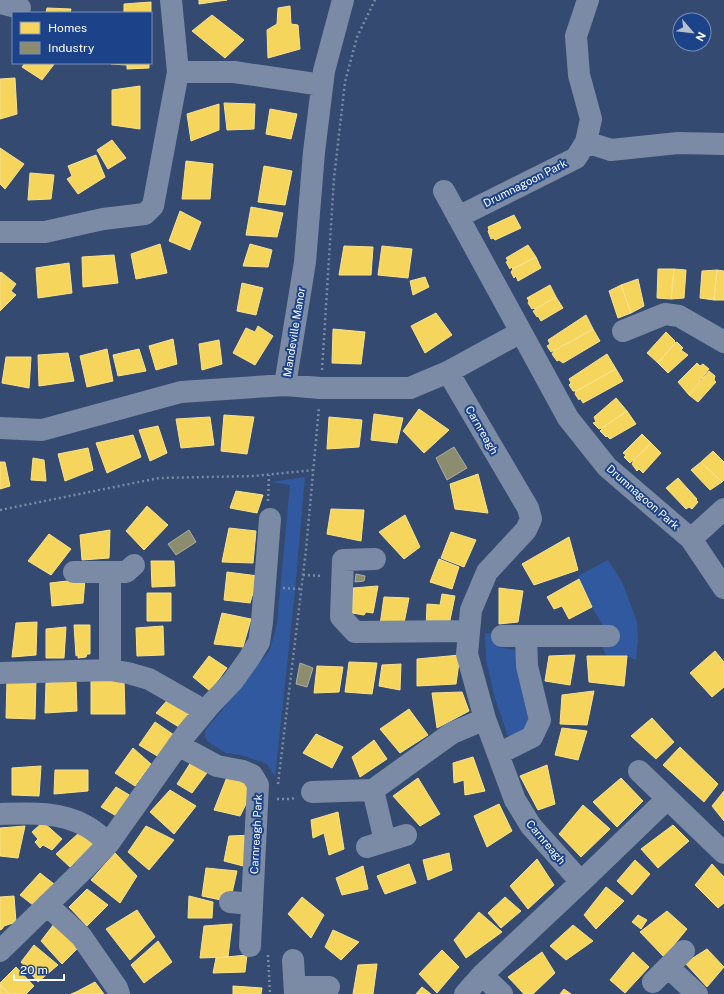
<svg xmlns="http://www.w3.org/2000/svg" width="724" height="994" viewBox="0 0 724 994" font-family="'Public Sans',sans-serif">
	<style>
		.green { fill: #3159a0 }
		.homes { fill: #f6d55c; stroke: #f9e28d }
		.industry { fill: #8c8c6e; stroke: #aeae9a }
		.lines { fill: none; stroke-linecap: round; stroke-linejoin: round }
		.path { stroke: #7b8ba5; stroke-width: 2.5; stroke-dasharray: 2 3; stroke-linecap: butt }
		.minor { stroke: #7b8ba5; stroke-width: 22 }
		.labels { text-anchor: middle; stroke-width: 4; stroke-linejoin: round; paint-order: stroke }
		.street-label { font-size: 11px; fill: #fff; stroke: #1c4389 }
	</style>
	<rect width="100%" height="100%" fill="#344a70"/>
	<path class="green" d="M305,477L295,591L275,777L267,764L241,755L226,753L208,742L205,737V731L270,650L277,624L290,485L271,482Z
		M608,560L623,584L637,622L638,640L636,660L627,656H607L604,651L602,646L617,629L615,626L604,628L592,607L578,576Z
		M485,633L498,634L497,647L516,650L532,725L511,739L507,734L495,698L486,660Z"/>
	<path class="homes" d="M199,0H227L199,4Z
		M151,2V13H124V4Z
		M290,6L291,24L298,25L300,49L268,58L267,30L277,24L278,8Z
		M47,8L71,9L70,13H46Z
		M212,15L244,40L225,58L192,31Z
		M25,63H55L42,80L22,67Z
		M110,63H149V68L127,69V65L111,64Z
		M15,78L17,114L0,119V79Z
		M140,86V129L112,125V90Z
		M224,103L255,104L254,129L227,130Z
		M219,104V130L191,141L187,114Z
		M270,109L297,114L291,139L266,134Z
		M112,140L126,158L108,169L97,150Z
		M0,148L24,164L5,189L0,184Z
		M96,155L105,177L78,194L67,179L72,176L68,166Z
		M186,161L213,164L210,199H182Z
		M264,166L292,171L285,205L258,202Z
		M30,173L54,175L51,199L28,200Z
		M251,207L283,213L277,237L246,235Z
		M180,211L201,222L190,250L169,241Z
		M514,215L521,228L495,240L493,238L491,239L488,231L489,230L488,227Z
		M160,244L167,273L136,279L131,254Z
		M250,244L272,250L268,267L243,266Z
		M528,245L536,257L513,269L511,267L510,269L506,262L508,261L506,258Z
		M344,246L373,247L371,275H339Z
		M382,246L412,249L408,278L378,275Z
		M114,255L118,283L83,287L82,257Z
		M536,257L541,268L518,281L516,276L514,278L511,272L513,269Z
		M69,263L72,293L38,298L36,268Z
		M658,269H674L671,299L657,298Z
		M674,269L686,270L684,298L671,299Z
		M717,270L714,300L700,298L702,271Z
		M717,270L724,271V300H714Z
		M1,272L16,284L11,291L16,295L0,311V273Z
		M425,277L429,287L413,295L410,281Z
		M638,279L644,306L631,313L621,285Z
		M242,283L263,288L256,315L237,311Z
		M550,285L556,297L535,309L534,308L532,309L528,303L529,301L527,298Z
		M621,285L631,313L618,318L609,291Z
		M556,297L563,308L541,321L538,316L537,317L533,311L535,310V309Z
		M436,313L452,335L425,353L411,326Z
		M586,315L593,329L551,352L547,346L550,344L548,340Z
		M258,326L273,336L255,365L233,353L246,328L255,332Z
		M333,329L365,332L361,364L332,363Z
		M593,329L600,341L563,363L559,360L557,361L552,354L554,351Z
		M666,332L675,341L674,342L675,343L658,363L647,353Z
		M173,339L177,364L156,370L149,346Z
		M219,340L222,364L202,370L199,344Z
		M677,342L683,348L681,350L688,355L668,373L658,363L675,343Z
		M107,349L113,381L87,387L80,356Z
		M139,349L146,371L118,376L113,355Z
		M68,353L74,381L39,386L38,355Z
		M607,354L616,369L576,391H573L569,385L571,383L569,379Z
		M6,357H31L29,388L2,383Z
		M697,363L700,366L703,364L709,369L689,395L678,382Z
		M616,369L623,381L583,403L580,398L579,400L575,394L576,391Z
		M709,371L715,376L714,380L716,382L698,402L689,395Z
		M616,398L627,411L602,428L599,429L593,423L596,422L594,417Z
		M419,409L449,430L424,453L403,431Z
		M627,411L636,424L610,439L607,436L606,437L600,431L602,429V428Z
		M374,414L403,418L397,443L371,440Z
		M224,415L254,417L247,454L221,451Z
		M210,417L214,445L181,448L176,419Z
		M329,417L362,420L359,447L327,449Z
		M158,426L167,453L150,461L139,430Z
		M642,434L651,443L630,463L624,457L626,455L623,453Z
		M133,435L141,457L107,473L96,443Z
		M651,443L661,453L643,473L639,469L637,471L632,464L633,462V461Z
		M88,448L93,470L65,481L58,454Z
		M713,451L724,462V480L722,482L701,462Z
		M33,458L44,460L46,481L31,480Z
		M0,462H5L10,486L0,489Z
		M701,462L722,482L710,490L691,470Z
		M478,474L488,513L455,509L450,484Z
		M678,478L697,499L696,500L698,502L692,509L689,507L686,509L666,488Z
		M236,491L263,495L257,513L230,508Z
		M147,506L168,525L144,550L126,531Z
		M331,509L364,510L361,541L327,534Z
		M405,515L420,547L404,559L379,532Z
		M229,528L256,531L253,563L222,562Z
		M110,530L109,558L82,560L80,535Z
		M451,532L476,540L464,567L441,558Z
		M49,534L71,549L51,575L28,561Z
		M569,537L578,570L534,585L522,564Z
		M439,559L459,567L452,589L430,582Z
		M151,561H174L175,586L152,587Z
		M227,572L258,576L250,603L224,600Z
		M85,579L83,603L52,606L50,583Z
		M579,579L592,607L569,619L562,606L554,609L547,597Z
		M378,586L373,613L366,612L364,615L352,613L353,588Z
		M499,588L523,591L518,622L499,624Z
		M147,593H171V621H147Z
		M442,594L455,596L449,625L426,629L427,604L440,605Z
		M384,597L409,598L404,623L380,625Z
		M222,613L251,619L243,647L214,644Z
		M37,622L36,655L12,657L16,623Z
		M74,625H90V654H87L86,657L78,658V655L76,656Z
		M163,626L164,655L137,656L136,628Z
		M66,627L64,658H46V629Z
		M715,651L724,662V687L712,697L690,673Z
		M460,655L456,684L417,686V659Z
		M575,655L570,685L545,681L549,656Z
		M209,656L227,668L210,691L193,677Z
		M587,656H627L624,686L589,682Z
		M349,662L377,663L372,694L345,692Z
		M401,664L400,690L379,686L382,665Z
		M317,666L343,667L339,692L314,693Z
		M7,679H36L35,719L6,718Z
		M124,679L125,714H91V681Z
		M76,681L77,711L45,713L46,683Z
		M594,691L587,725L560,724L562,695Z
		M462,692L469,711L437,728L432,693Z
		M170,697L191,712L179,727L156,713Z
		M409,709L428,735L400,753L380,729Z
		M652,718L674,742L656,759L631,736Z
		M155,722L174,735L159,757L139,745Z
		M562,728L587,731L578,760L555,755Z
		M316,734L343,747L332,768L303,753Z
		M374,740L387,759L360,777L352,757Z
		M680,747L718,784L704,802L663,765Z
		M133,748L151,764L135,786L115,773Z
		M473,757L485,791L465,795L464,780L454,783L453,763Z
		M193,759L209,770L192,793L177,784Z
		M547,765L555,804L538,810L520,776Z
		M41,766L39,796L12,795V768Z
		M55,770H88V791L54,794Z
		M227,777L255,786L240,816L214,810Z
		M418,778L440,814L420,826L393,796Z
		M621,778L643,801L617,827L593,802Z
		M116,787L131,796L118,817L101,807Z
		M170,790L196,806L174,834L150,812Z
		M724,791V821L712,806Z
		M499,804L512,831L487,847L474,816Z
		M583,805L610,829L581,857L559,834Z
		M338,812L344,849L329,855L324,833L313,838L311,820Z
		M43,822L62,839L52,850L43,845L40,848L35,842L38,839L32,832Z
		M673,825L689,841L658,868L641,849Z
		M25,826L18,858L0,856V828Z
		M146,826L174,840L149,870L128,852Z
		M81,831L95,843L70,867L56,854Z
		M253,835L247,867L224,861L229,836Z
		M115,853L137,876L120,903L91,880Z
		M449,853L452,870L428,880L423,860Z
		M537,859L554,885L528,909L510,886Z
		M635,860L650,874L632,895L617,881Z
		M409,864L416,883L385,894L377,876Z
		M712,864L724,877V903L718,908L695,885Z
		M363,866L368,889L342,895L336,878Z
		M206,868L237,871L230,902L202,896Z
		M40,873L54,884L33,905L20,895Z
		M606,887L624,901L596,929L584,915Z
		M87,889L108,905L87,926L69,907Z
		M14,896L16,922L4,926L2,929L0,930V897Z
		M189,896L213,902L212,918H188Z
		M302,897L324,915L311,938L288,914Z
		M505,897L521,911L501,928L488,913Z
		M137,910L155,937L130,960L106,929Z
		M667,911L687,929L664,957L640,932Z
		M479,912L502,932L466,958L454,940Z
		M638,915L647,920L641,929L632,922Z
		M54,924L79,947L62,964L41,941Z
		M232,924L228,957L200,958L204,926Z
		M573,925L593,941L566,960L550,946Z
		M333,930L359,942L341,960L325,947Z
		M158,941L172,962L144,983L131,965Z
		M34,945L58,965L38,982L21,962Z
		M707,949L724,967L707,987L685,963Z
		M442,950L459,967L437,993L419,974Z
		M542,952L555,973L533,994H524L508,977Z
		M633,952L649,967L625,993L610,980Z
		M247,955L245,972L213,973L216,958Z
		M377,964L373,994H353L358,965Z
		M16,967L34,986L26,994H9L0,984V983Z
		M95,982L104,994H71L76,992Z
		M0,984L9,994H0Z
		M233,986L262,988L261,994H233Z
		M422,987L431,994H416Z
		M564,989L571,994H560Z"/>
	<path class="industry" d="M454,447L467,468L447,480L436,458Z
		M189,530L196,542L176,555L168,544Z
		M356,574L365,576L364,581L355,582Z
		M300,663L313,668L307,687L296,684Z"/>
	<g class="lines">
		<path class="path" d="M322,370L334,178L345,82L357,37L375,0
			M268,501L269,475
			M0,510L159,478L254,476L313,470
			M303,575L323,576
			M283,588L301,589
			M278,784L306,550L319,407
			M277,799H290L295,798
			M268,955L270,994"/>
		<path class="minor" d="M0,3L20,8
			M178,72H234L322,85
			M586,142L611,150L678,143L724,144
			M444,191L568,418L607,467L691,539L724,588
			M458,217L576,158L586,142L591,119L579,75L576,36L588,0
			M0,232H45L103,219L145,214L153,206L178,72L171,0
			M623,331L665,314L679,316L724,342
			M448,372L528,508L531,519L526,530L487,572L471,610L467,654L485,719L515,800L531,826L581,882
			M285,385L305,262L314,152L324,71L343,0
			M0,428L42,430L181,392L285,385L320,388H410L448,372L521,332
			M691,539L724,509
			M375,559L343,560L341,617L355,632L469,631
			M74,572H126L134,565
			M502,636H609
			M110,670V573
			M0,673L110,670L128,673L149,679L205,711
			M178,745L217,766L243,771L252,775L258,785L250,946
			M498,754L532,737L540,720L527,666L526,636
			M639,771L724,853
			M373,790L385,841
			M312,792L373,790L452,733L485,719
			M0,814C29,813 59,811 86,826C94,830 101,837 109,843
			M367,847L406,835
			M230,902L252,904
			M47,905L81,936L117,988L119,994
			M0,951L83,870L109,843L186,734L210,705L233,681L250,657L259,642L262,622L270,519
			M293,960L295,994
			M668,967L697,994
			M482,975L502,994
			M653,982L684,951
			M295,987H329
			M465,994L482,975L581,882L667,799"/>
	</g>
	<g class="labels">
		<g class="street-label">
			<text transform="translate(525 183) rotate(-27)" y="4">Drumnagoon Park</text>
			<text transform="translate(294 332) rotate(-81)" y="4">Mandeville Manor</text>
			<text transform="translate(482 430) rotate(60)" y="4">Carnreagh</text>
			<text transform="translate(643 497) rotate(41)" y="4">Drumnagoon Park</text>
			<text transform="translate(256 834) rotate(-87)" y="4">Carnreagh Park</text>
			<text transform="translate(546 842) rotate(50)" y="4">Carnreagh</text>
		</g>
	</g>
	<rect x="12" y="12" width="140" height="52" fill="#1c4389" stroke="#778eb8"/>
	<rect x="20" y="22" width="20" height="12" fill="#f6d55c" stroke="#778eb8"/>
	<text x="48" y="32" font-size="12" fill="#ffffff">Homes</text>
	<rect x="20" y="42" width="20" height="12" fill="#8c8c6e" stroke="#778eb8"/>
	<text x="48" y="52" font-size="12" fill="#ffffff">Industry</text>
	<g transform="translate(692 32) rotate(118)"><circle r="19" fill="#1c4389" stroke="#778eb8"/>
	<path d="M0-3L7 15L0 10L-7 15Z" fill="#b8c0cd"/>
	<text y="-6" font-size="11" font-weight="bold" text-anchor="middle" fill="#ffffff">N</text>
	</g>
	<path d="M14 974v6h50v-6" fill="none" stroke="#ffffff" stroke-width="2"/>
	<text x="20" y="974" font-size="12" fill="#ffffff" stroke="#1c4389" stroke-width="3" paint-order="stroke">20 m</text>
</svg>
